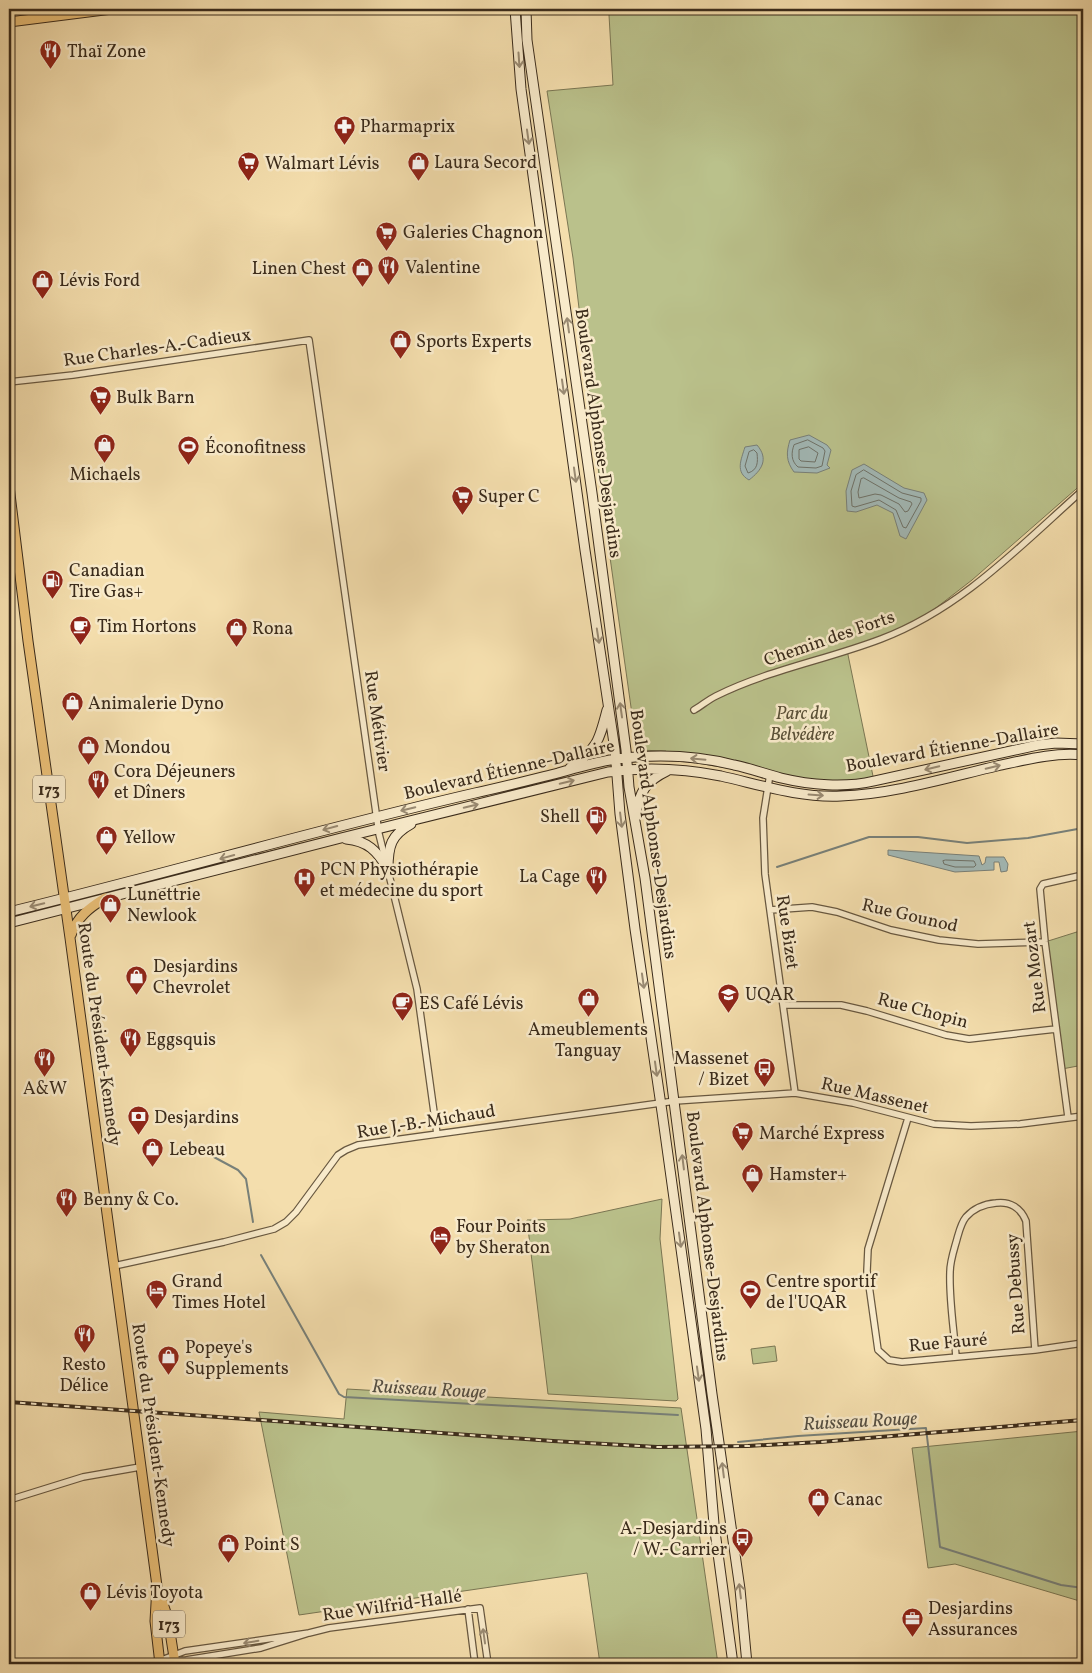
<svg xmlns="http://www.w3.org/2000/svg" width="1092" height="1673" viewBox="0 0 1092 1673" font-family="Vollkorn,serif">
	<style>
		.green { fill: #bac18b; stroke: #7a7653 }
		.water { fill: #a2b9b7; stroke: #788079 }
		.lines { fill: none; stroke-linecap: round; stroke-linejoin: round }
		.shore { stroke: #6e7269; stroke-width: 1 }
		.stream { stroke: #788079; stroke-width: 2 }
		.street-casing { stroke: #685840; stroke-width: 8 }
		.secondary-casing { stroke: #3a2b1b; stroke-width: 11 }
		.primary-casing { stroke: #3a2b1b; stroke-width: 11 }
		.street { stroke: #f8eaca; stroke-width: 5.5 }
		.secondary { stroke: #f8eaca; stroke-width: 9 }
		.primary { stroke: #eabf76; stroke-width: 9 }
		.rail-casing { stroke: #3a2b1b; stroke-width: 4 }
		.rail { stroke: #f8eaca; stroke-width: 2; stroke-dasharray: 5.5; stroke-linecap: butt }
		.oneway { stroke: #998a72 }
		.labels { text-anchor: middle; stroke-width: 5; stroke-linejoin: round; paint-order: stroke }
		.shield { fill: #f8eaca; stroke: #736450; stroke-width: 1 }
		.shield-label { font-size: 16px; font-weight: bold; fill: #3a2b1b }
		.poi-label { font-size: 18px; fill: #3a2b1b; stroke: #f8eaca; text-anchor: start }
		.street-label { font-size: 18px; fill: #3a2b1b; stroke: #f8eaca }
		.park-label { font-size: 18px; font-style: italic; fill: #5a5037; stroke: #f8eaca }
		.water-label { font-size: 19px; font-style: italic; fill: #544e42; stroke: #f8eaca }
	</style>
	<rect width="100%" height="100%" fill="#f4dead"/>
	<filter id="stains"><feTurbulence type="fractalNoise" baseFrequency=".004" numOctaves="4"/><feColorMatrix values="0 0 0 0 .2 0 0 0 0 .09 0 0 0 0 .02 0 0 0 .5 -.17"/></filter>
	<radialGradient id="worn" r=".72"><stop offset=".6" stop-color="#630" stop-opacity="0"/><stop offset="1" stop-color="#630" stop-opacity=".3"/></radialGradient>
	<path class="green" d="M616,9H1083V483L972,580L932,611L881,639L847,650L874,781L823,784L667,758L666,751L637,750L602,500L573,258L547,91L613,85L609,15Z
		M1083,930V1065L1062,1069L1045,942Z
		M662,1199L660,1239L678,1399L676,1401L548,1394L527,1220L570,1219Z
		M775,1346L777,1361L753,1364L751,1349Z
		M347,1389L681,1408L718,1664H600L587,1573L299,1615L259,1412L344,1419Z
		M1083,1431V1602L955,1564L928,1568L912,1448Z"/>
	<path class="water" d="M809,435L827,445L831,450L827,465L830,468L817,473L794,472C786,461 786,453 790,440Z
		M757,445C769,459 762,470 749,480C735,472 741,460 745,447Z
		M864,464L904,488L924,493L927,500L906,539L900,536L893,513L877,505L856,512L847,511L846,491L852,470Z
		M888,850L979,856L982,865L985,863L986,857H1004L1008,864L1007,871L1001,872L999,862H994V870L955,872L888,855Z"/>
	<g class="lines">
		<path class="shore" d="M808,440L823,448L825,451L822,466L816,468L798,467C791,461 791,453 794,445Z
			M809,447L818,453L815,462L801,461L799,459V450Z
			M754,450L757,453C758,462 758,470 748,473L745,466L749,452Z
			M864,470L902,493L921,498V501L906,528L903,527L896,510L879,500L855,507L852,506L851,491L856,475Z
			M864,478L899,498L911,502L912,504L908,511L905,512L899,504L881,495L875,494L859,498L858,492L861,479Z
			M946,860L974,861L976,865L974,867H955L944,864L943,861Z"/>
		<path class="stream" d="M777,867L869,837H918L967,843L1028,838L1083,828
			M186,1142L238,1170L246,1179L253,1222
			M261,1255L339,1394L344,1397L678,1415
			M738,1442L798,1436L926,1428L940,1547L1061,1585L1083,1588"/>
		<defs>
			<path id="street" d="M9,382L73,375L309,340L379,834L417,989L437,1134
				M694,710C701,706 708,700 716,696C768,670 826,660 881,639C961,609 1020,546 1083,490
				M770,774L763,818L765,874L795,1093
				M770,910L812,907L837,912L891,930L939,940L978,944L1045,942
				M783,1005H841L867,1011L946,1035L969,1039L1056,1029
				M1068,1117L1045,942L1040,889L1043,884L1083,875
				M908,1118L868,1249L867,1271L878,1350L889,1360L902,1362L1035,1350L1083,1343
				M114,1266L224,1242L274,1229L286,1222L296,1212L338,1155L346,1150L358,1145L675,1101L795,1093L853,1103L934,1124L971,1126L1020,1124L1083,1116
				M956,1357C954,1329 949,1300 950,1272C950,1261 954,1250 957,1239C959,1232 961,1223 966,1217C974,1208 984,1204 996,1203C1010,1201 1021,1208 1026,1221L1035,1350
				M9,1500L83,1477L140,1467
				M468,1609L475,1664
				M309,1633L329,1628L480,1608L488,1664
				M144,1664L159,1661L185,1651L309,1633L261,1648L186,1660L159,1661"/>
			<path id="secondary" d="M515,9L521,89L585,550L615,750L620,814L635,929L662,1112L706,1429L714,1524L733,1664
				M526,9L527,40L592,493L626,750L629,787L645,878L712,1394L740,1589L747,1664
				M570,768C598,748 599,741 607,710
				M636,815C639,792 646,781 667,771
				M346,839C368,841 377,851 388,869
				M388,869C388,846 391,835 411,824
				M9,912C165,874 319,829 475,793C503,787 530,780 558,773C575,768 592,763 610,760C650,754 694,755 734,765C750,768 765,774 781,778C810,785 845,788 874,781L1038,745L1056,743L1083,744
				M9,923L341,838L608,772C645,767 685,769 721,776C761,785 799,798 841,796C893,794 946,778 997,766C1025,760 1054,752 1083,755"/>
			<path id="primary" d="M9,22L112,9
				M9,486L28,641L70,938L157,1586L155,1621L160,1664
				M71,935C77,917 89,908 105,898
				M159,1591L168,1619L175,1664"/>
		</defs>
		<use href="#street" class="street-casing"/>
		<use href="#secondary" class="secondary-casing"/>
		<use href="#primary" class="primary-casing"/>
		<use href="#street" class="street"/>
		<use href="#secondary" class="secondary"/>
		<use href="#primary" class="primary"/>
		<defs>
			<path id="rail" d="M9,1402L553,1441L657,1447L748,1446L820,1442L1083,1420"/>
		</defs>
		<use href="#rail" class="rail-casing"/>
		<use href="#rail" class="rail"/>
	</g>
	<defs><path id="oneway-shaft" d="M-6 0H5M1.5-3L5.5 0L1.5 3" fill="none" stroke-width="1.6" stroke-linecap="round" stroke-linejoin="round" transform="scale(1.25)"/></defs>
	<g class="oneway">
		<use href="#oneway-shaft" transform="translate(519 60) rotate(86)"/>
		<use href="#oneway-shaft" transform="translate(528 137) rotate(82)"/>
		<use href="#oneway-shaft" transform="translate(568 325) rotate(-98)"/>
		<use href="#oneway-shaft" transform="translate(563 387) rotate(82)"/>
		<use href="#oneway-shaft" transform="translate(575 475) rotate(82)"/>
		<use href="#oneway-shaft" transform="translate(598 636) rotate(81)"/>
		<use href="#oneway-shaft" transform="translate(621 710) rotate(-98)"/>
		<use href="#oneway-shaft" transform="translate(698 759) rotate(-175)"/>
		<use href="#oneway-shaft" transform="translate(993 767) rotate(-13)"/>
		<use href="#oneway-shaft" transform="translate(932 768) rotate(167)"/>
		<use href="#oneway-shaft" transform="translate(567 782) rotate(-13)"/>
		<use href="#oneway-shaft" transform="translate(816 795) rotate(4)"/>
		<use href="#oneway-shaft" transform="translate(471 806) rotate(-14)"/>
		<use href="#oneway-shaft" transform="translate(408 809) rotate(167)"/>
		<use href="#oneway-shaft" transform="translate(621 820) rotate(83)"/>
		<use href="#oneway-shaft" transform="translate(330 828) rotate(165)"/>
		<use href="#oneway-shaft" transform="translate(227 857) rotate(165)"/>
		<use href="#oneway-shaft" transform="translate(37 905) rotate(166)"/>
		<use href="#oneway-shaft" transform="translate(643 981) rotate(82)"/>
		<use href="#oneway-shaft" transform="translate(656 1069) rotate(82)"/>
		<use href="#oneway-shaft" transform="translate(683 1162) rotate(-97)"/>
		<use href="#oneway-shaft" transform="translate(680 1240) rotate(82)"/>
		<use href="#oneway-shaft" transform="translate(698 1374) rotate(82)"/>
		<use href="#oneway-shaft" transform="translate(723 1470) rotate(-97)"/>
		<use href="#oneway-shaft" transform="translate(740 1591) rotate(-97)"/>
		<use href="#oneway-shaft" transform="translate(484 1636) rotate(-98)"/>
		<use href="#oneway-shaft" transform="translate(251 1642) rotate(171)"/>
	</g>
	<defs>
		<symbol id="restaurant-pin" viewBox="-11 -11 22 30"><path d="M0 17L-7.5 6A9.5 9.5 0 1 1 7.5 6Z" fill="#8f2418" stroke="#f8eaca"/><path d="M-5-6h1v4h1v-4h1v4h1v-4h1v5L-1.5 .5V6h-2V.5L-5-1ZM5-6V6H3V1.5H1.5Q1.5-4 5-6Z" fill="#fff"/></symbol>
		<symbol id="pharmacy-pin" viewBox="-11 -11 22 30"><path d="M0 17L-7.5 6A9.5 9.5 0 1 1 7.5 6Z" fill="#8f2418" stroke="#f8eaca"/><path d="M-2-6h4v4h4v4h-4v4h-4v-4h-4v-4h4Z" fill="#fff"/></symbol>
		<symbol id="shop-pin" viewBox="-11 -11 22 30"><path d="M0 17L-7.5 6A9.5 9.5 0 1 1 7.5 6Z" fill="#8f2418" stroke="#f8eaca"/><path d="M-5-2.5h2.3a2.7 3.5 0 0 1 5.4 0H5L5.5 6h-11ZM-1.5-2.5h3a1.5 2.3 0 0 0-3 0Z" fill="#fff"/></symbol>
		<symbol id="supermarket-pin" viewBox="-11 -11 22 30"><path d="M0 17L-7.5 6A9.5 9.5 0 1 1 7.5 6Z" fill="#8f2418" stroke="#f8eaca"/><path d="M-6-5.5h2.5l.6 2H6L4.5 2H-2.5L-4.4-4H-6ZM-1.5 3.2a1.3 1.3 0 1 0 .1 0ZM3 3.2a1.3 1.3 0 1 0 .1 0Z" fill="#fff"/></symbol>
		<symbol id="stadium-pin" viewBox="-11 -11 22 30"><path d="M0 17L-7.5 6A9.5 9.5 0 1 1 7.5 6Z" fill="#8f2418" stroke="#f8eaca"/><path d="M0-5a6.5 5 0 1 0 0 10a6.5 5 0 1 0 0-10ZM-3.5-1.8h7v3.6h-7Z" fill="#fff"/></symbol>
		<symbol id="fuel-pin" viewBox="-11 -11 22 30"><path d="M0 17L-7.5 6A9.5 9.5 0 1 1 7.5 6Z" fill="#8f2418" stroke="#f8eaca"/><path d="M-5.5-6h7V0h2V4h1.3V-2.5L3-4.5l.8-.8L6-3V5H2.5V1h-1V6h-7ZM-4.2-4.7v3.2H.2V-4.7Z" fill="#fff"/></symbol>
		<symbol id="cafe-pin" viewBox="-11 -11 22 30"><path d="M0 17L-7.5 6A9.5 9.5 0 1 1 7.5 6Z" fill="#8f2418" stroke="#f8eaca"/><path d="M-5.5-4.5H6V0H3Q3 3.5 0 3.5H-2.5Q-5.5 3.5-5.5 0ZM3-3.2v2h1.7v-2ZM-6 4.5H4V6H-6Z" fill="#fff"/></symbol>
		<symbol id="hospital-pin" viewBox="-11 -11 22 30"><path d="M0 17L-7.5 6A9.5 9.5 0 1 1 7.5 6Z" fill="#8f2418" stroke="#f8eaca"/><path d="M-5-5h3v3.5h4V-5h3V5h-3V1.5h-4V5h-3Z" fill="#fff"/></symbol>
		<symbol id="university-pin" viewBox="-11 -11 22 30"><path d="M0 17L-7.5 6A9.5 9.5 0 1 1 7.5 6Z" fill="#8f2418" stroke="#f8eaca"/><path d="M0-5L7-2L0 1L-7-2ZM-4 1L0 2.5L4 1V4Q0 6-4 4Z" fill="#fff"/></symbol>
		<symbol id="bus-pin" viewBox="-11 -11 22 30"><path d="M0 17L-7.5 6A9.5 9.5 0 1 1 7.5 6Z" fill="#8f2418" stroke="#f8eaca"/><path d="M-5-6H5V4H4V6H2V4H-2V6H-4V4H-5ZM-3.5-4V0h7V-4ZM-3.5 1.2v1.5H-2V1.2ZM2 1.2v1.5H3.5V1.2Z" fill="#fff"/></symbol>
		<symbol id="bank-pin" viewBox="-11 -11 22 30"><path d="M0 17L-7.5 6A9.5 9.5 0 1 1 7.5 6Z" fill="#8f2418" stroke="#f8eaca"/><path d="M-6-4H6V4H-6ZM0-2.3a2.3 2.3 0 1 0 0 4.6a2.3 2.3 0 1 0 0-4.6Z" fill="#fff"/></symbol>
		<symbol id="hotel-pin" viewBox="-11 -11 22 30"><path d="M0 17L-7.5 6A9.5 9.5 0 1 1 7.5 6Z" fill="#8f2418" stroke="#f8eaca"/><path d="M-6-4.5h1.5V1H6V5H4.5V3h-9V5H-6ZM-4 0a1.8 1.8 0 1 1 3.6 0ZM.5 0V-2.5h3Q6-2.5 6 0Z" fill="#fff"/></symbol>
		<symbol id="office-pin" viewBox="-11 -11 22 30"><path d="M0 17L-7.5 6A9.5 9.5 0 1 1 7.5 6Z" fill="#8f2418" stroke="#f8eaca"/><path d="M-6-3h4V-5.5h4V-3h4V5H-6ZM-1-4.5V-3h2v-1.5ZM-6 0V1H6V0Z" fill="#fff"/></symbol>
	</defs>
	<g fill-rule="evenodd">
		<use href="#restaurant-pin" x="38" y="38" width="25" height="34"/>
		<use href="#pharmacy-pin" x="332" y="114" width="25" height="34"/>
		<use href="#shop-pin" x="406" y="150" width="25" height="34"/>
		<use href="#supermarket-pin" x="236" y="150" width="25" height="34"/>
		<use href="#supermarket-pin" x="374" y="220" width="25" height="34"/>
		<use href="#restaurant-pin" x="376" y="254" width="25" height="34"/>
		<use href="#shop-pin" x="350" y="256" width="25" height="34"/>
		<use href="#shop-pin" x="30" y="268" width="25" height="34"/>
		<use href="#shop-pin" x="388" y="328" width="25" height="34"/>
		<use href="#supermarket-pin" x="88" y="384" width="25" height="34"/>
		<use href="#shop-pin" x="92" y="432" width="25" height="34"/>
		<use href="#stadium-pin" x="176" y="434" width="25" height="34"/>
		<use href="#supermarket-pin" x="450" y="484" width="25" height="34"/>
		<use href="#fuel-pin" x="40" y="568" width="25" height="34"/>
		<use href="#cafe-pin" x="68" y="614" width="25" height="34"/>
		<use href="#shop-pin" x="224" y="616" width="25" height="34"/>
		<use href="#shop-pin" x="60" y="690" width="25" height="34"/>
		<use href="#shop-pin" x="76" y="734" width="25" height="34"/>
		<use href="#restaurant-pin" x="86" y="768" width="25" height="34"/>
		<use href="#fuel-pin" x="584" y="804" width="25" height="34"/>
		<use href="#shop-pin" x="94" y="824" width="25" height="34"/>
		<use href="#restaurant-pin" x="584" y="864" width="25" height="34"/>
		<use href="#hospital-pin" x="292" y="866" width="25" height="34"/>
		<use href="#shop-pin" x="98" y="892" width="25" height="34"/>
		<use href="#shop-pin" x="124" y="964" width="25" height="34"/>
		<use href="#university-pin" x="716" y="982" width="25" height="34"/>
		<use href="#shop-pin" x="576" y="986" width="25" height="34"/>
		<use href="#cafe-pin" x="390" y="990" width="25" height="34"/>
		<use href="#restaurant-pin" x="118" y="1026" width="25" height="34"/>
		<use href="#restaurant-pin" x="32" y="1046" width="25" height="34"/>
		<use href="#bus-pin" x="752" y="1056" width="25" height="34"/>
		<use href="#bank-pin" x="126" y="1104" width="25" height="34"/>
		<use href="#supermarket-pin" x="730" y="1120" width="25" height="34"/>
		<use href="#shop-pin" x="140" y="1136" width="25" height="34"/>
		<use href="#shop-pin" x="740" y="1162" width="25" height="34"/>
		<use href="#restaurant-pin" x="54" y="1186" width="25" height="34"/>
		<use href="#hotel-pin" x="428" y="1224" width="25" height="34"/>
		<use href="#hotel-pin" x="144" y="1278" width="25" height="34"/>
		<use href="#stadium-pin" x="738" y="1278" width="25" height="34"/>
		<use href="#restaurant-pin" x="72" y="1322" width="25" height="34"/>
		<use href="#shop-pin" x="156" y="1344" width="25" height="34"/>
		<use href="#shop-pin" x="806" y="1486" width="25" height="34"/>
		<use href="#bus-pin" x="730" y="1526" width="25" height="34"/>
		<use href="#shop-pin" x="216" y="1532" width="25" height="34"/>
		<use href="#shop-pin" x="78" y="1580" width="25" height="34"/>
		<use href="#office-pin" x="900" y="1606" width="25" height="34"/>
	</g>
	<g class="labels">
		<g class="shield">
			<rect x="33" y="775.5" width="32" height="27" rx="4"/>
			<rect x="153" y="1610.5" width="32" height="27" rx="4"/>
		</g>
		<g class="shield-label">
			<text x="49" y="795">173</text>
			<text x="169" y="1630">173</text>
		</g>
		<g class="poi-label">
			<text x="67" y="57">Thaï Zone</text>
			<text x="360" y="132">Pharmaprix</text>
			<text x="434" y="168">Laura Secord</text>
			<text x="265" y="169">Walmart Lévis</text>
			<text x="403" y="238">Galeries Chagnon</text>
			<text x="405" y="273">Valentine</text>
			<text x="346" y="274" text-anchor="end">Linen Chest</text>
			<text x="59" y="286">Lévis Ford</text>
			<text x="416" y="347">Sports Experts</text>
			<text x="116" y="403">Bulk Barn</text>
			<text x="205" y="453">Éconofitness</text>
			<text x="105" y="480" text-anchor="middle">Michaels</text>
			<text x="478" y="502">Super C</text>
			<text x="69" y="576">Canadian<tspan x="69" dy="21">Tire Gas+</tspan></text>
			<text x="97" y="632">Tim Hortons</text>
			<text x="252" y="634">Rona</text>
			<text x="88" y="709">Animalerie Dyno</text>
			<text x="104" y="753">Mondou</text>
			<text x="114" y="777">Cora Déjeuners<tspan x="114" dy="21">et Dîners</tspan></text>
			<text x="580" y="822" text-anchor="end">Shell</text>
			<text x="123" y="843">Yellow</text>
			<text x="320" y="875">PCN Physiothérapie<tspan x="320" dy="21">et médecine du sport</tspan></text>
			<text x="580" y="882" text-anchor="end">La Cage</text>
			<text x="127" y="900">Lunettrie<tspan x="127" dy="21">Newlook</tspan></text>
			<text x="153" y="972">Desjardins<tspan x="153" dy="21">Chevrolet</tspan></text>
			<text x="745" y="1000">UQAR</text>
			<text x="419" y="1009">ES Café Lévis</text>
			<text x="588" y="1035" text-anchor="middle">Ameublements<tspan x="588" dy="21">Tanguay</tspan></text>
			<text x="146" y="1045">Eggsquis</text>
			<text x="749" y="1064" text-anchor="end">Massenet<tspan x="749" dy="21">/ Bizet</tspan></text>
			<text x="45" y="1094" text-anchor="middle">A&amp;W</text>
			<text x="154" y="1123">Desjardins</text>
			<text x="759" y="1139">Marché Express</text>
			<text x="169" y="1155">Lebeau</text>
			<text x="769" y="1180">Hamster+</text>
			<text x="83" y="1205">Benny &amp; Co.</text>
			<text x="456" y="1232">Four Points<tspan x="456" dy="21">by Sheraton</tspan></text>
			<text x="172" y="1287">Grand<tspan x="172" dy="21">Times Hotel</tspan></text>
			<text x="766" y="1287">Centre sportif<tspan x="766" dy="21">de l'UQAR</tspan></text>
			<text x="185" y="1353">Popeye's<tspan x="185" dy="21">Supplements</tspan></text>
			<text x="84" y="1370" text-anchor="middle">Resto<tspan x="84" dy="21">Délice</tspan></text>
			<text x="834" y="1505">Canac</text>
			<text x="727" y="1534" text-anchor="end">A.-Desjardins<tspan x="727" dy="21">/ W.-Carrier</tspan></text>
			<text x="244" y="1550">Point S</text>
			<text x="106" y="1598">Lévis Toyota</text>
			<text x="928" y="1614">Desjardins<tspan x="928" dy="21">Assurances</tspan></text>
		</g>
		<g class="street-label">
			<text transform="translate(157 347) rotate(-8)" y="6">Rue Charles-A.-Cadieux</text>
			<text transform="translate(599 433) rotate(82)" y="6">Boulevard Alphonse-Desjardins</text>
			<text transform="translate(829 638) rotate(-19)" y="6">Chemin des Forts</text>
			<text transform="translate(378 721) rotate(82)" y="6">Rue Métivier</text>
			<text transform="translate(952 747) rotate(-10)" y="6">Boulevard Étienne-Dallaire</text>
			<text transform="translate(509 769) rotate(-13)" y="6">Boulevard Étienne-Dallaire</text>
			<text transform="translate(654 834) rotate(82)" y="6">Boulevard Alphonse-Desjardins</text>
			<text transform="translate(910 915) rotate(13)" y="6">Rue Gounod</text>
			<text transform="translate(788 932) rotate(82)" y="6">Rue Bizet</text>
			<text transform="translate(1034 967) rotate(-97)" y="6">Rue Mozart</text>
			<text transform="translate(923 1010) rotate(15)" y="6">Rue Chopin</text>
			<text transform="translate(100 1034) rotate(82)" y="6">Route du Président-Kennedy</text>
			<text transform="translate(875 1095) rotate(13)" y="6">Rue Massenet</text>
			<text transform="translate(426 1121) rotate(-9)" y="6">Rue J.-B.-Michaud</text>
			<text transform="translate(708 1236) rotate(83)" y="6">Boulevard Alphonse-Desjardins</text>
			<text transform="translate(1015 1284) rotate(-94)" y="6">Rue Debussy</text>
			<text transform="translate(948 1342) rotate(-5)" y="6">Rue Fauré</text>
			<text transform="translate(154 1435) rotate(82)" y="6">Route du Président-Kennedy</text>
			<text transform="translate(392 1605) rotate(-8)" y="6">Rue Wilfrid-Hallé</text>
		</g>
		<g class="park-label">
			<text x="802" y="719">Parc du<tspan x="802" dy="21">Belvédère</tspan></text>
		</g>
		<g class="water-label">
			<text transform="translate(429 1388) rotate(3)" y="7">Ruisseau Rouge</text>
			<text transform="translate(860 1420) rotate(-3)" y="7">Ruisseau Rouge</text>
		</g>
	</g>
	<rect width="1092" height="1673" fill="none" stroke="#f4dead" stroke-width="30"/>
	<rect x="10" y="10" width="1072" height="1653" fill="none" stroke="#3a2b1b" stroke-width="2.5"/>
	<rect x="15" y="15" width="1062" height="1643" fill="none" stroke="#3a2b1b"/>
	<rect width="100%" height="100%" filter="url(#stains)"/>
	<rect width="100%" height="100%" fill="url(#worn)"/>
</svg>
